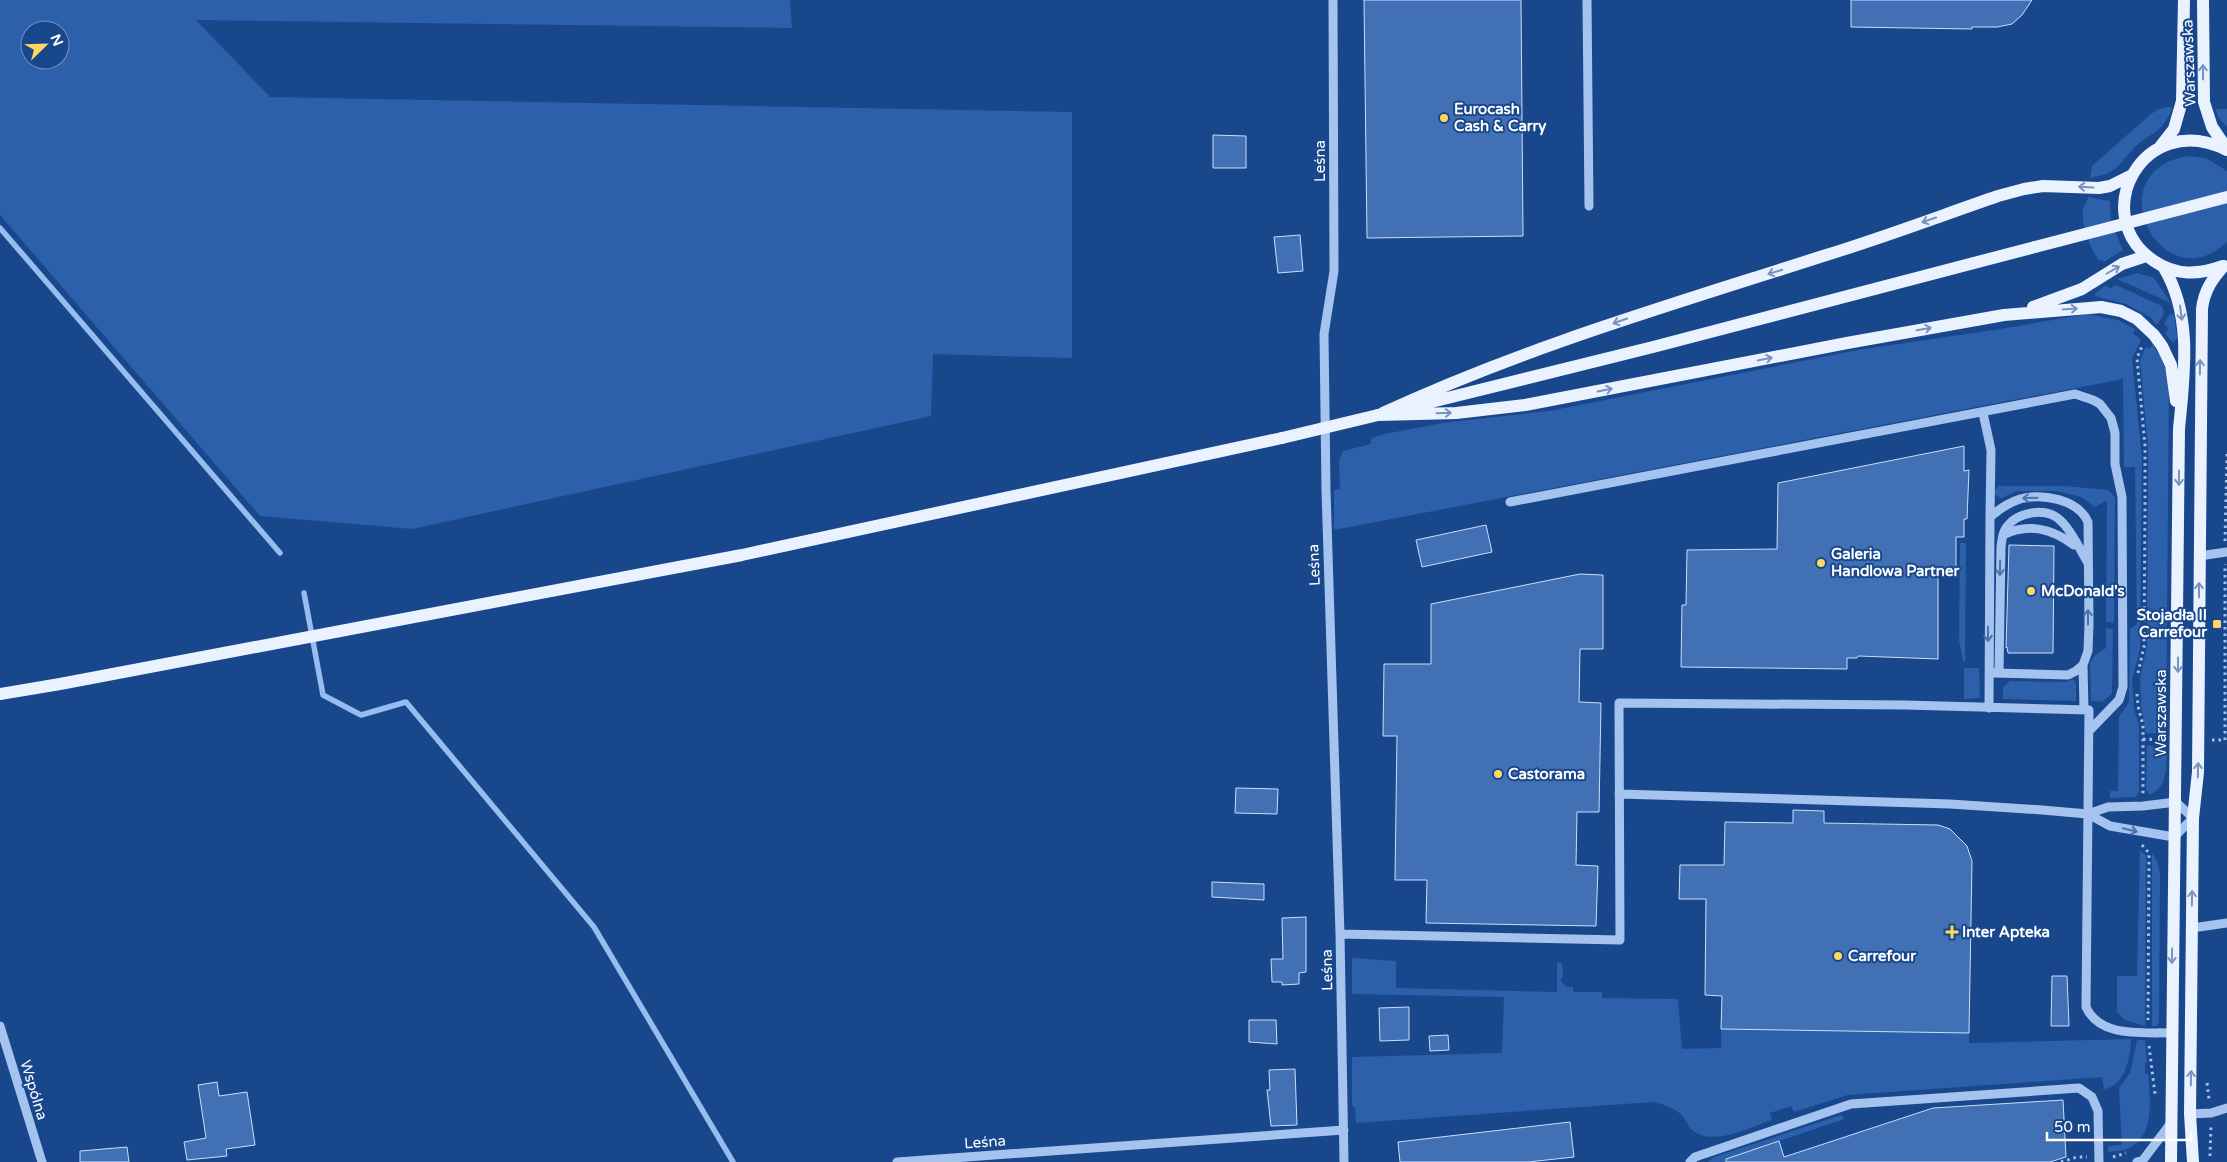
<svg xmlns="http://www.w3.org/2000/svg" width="2227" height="1162" viewBox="0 0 2227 1162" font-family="'Varela Round',sans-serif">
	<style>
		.green { fill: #2c60aa; fill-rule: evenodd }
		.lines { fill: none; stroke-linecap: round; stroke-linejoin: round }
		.stream { stroke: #97bdf0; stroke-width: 5.5 }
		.building { fill: #4270b4; stroke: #cadefa }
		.path { stroke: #a4c3ee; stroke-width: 3; stroke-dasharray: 2.5 4; stroke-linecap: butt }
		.minor { stroke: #a4c3ee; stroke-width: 9 }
		.major { stroke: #ebf2ff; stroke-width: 12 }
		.major-bridge { stroke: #ebf2ff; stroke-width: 12 }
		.oneway { stroke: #7794c0 }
		.oneway2 { stroke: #4a72ae }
		.poi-dot { fill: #ffd761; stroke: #19478c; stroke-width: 2 }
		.labels { text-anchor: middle; stroke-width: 4; stroke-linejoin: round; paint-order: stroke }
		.street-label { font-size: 15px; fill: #fff; stroke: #19478c }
		.poi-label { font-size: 15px; font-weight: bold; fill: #fff; stroke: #19478c; text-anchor: start }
	</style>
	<rect width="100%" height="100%" fill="#19478c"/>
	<path class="green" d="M0,0H790L792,28L196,20L270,97L1072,112V358L933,354L931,416L412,529L260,516L0,215ZM30,30H60V60H30Z
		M2167,107H2171L2172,110C2159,136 2152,131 2134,148C2117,166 2118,173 2090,178L2092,166L2151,114L2159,109Z
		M2216,109H2227V127L2218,117Z
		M2189,156L2206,158L2227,171V242C2161,304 2094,170 2189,156Z
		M2088,197L2110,201L2111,222L2123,250L2104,262L2102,260L2099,261C2091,249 2081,227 2083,210C2084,204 2087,203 2088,197Z
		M2137,273L2154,278L2171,303L2117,279Z
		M2106,285L2110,289L2116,285L2162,306L2164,314L2157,325L2150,317L2126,304L2095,296V294Z
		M2087,314L2118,320L2135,329L2133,333L2141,340L2132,358L2142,458L2140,649L2132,680L2134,709L2139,725V792L2136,797L2110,798V791H2118L2119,717L2129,702L2130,629L2137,624L2135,467H2124L2123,379L1334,530V490L1340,489L1339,461L1343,451L1371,444V439L1380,435L1442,423L1549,411L1858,350L2000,329Z
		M2174,314L2177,338L2173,343L2165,333L2169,329L2164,324L2169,315Z
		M2153,345L2161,358L2169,380L2166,734L2146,733L2141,705L2140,678L2147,646L2148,448L2140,360L2146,346L2148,349Z
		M1999,486H2064L2108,490L2115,497L2114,623L2106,622L2107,500L2095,507L2081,497L2057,491H2017L2001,498L1995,495L1994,491Z
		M1960,543H1966L1965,662L1963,661L1959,640Z
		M2106,628L2113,629L2112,694L2102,702L2091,701L2090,663L2096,654L2106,648Z
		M1964,668H1979L1980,698L1964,699Z
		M2073,679L2076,684V701L2003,699V687L2010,681L2066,682Z
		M2147,745L2167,750C2166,769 2168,786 2150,795L2146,790Z
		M2140,851L2146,855L2145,1026L2125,1020L2117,1012V976H2137Z
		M2152,853L2157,861L2160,874L2159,1022L2157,1026H2152Z
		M1352,958L1396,961V988L1557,992V963H1562L1563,977L1560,980L1566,987H1573V992H1602V998L1678,999L1682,1049L1721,1048V1029L1969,1033V1043L2131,1039C2131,1056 2125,1087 2104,1089L2102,1077L1848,1095L1794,1112L1791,1106L1770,1113L1772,1120C1749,1127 1711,1149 1690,1128C1688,1125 1686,1121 1684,1118C1677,1108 1665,1105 1653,1102L1356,1123L1355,1108L1352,1105V1057L1502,1053L1504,997L1352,994Z
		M2137,1040H2145L2147,1063H2145V1073L2148,1074C2150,1096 2155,1134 2131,1147C2125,1151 2116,1151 2108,1152V1146L2122,1145L2119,1088L2130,1073Z
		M1841,1115L1844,1119L1729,1158L1730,1162H1708L1714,1157Z"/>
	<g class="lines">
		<path class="stream" d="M0,228L280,553
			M304,593L323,695L361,715L406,702L594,927L733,1162"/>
	</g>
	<path class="building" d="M1364,0H1521L1523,236L1367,238Z
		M1851,0H2032L2022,15L2012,24L1997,27H1972V29L1851,27Z
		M1213,135L1246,136V168H1213Z
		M1300,235L1303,271L1278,273L1274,237Z
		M1964,446V471L1969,470L1967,519H1964V537H1956V575H1938V659L1858,656L1857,658H1847V669L1681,667L1682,605H1686L1687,550L1777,549L1778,483Z
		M1486,525L1492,552L1422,567L1416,540Z
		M2009,545L2054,546L2053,653H2008L2007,647L2006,648Z
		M1580,574L1603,575V649H1580L1579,702L1601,703L1599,812H1577L1576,865L1598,866L1596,926L1426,923L1427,880H1395L1397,736H1383L1384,664H1431V604Z
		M1236,788L1278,789L1277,814L1235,813Z
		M1793,810L1824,811V823L1938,825L1950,829L1967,846L1972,861L1969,1033L1721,1029L1722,996L1705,995L1706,899H1679L1680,865H1724L1725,822L1793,823Z
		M1212,882L1264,884V900L1212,897Z
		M1306,917V972L1299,973V984L1282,985V982H1272L1271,959H1283L1282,918Z
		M2052,976H2067L2069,1026H2051Z
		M1409,1007V1040L1380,1041L1379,1008Z
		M1249,1020H1276L1277,1044L1249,1042Z
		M1448,1035L1449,1050L1430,1051L1429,1036Z
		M1295,1069L1297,1125L1271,1126L1267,1090H1270L1269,1070Z
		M217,1082L219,1096L247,1092L255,1145L226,1149L227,1156L187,1160L184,1142L206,1138L198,1085Z
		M2063,1100L2066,1157L2050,1162H1726V1159L1779,1141L1784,1157L1933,1108Z
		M1570,1122L1574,1157L1528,1162H1400L1398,1142Z
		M127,1147L129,1162H80V1151Z"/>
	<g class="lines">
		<path class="path" d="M2225,541L2227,454
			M2138,673L2144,647L2145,507V446L2137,358L2143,344
			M2137,694L2138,706L2143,725V794
			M2143,739L2162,740
			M2212,740H2225V564
			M2142,845L2149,853L2148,1020
			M2149,1046L2155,1094
			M2207,1083L2209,1099
			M2210,1156L2211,1125
			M2113,1157L2126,1153
			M2061,1162L2077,1157H2087"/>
		<path class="minor" d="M1333,0L1334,271L1324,334L1326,490L1340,934L1344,1162
			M1587,0L1589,206
			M1983,413L1991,450L1990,517
			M1510,502L2075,394L2093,400L2100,404L2111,418L2115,433V464L2122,497L2123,687L2119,700L2089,731
			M2003,535C2029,522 2052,529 2074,545
			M2199,556L2227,552
			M1994,673L2068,675L2076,671L2083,665
			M1999,673L2001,547C2002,540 2002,534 2006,528C2017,512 2046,506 2061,521C2072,531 2080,550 2088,563
			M1989,708L1990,517C1999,509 2008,503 2020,499C2042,493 2078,499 2088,522L2089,624L2088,651L2083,665L2084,710
			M1619,794L1950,804L2042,810L2088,814L2110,826L2174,837L2193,818L2176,802L2143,806L2108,807L2088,814
			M2192,928L2227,923
			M1340,934L1620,940L1619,703L1905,705L2089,710L2086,1007C2100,1038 2142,1032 2171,1033
			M0,1026L42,1162
			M2190,1114L2211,1113L2227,1108
			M897,1162L1344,1130
			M1690,1162L1695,1157L1851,1104L2079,1088L2092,1097L2098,1111L2099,1162
			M2137,1162L2143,1160L2171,1123"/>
		<path class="major" d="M2203,0L2204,102L2212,127L2227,149
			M2160,147L2174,129L2182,101L2184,0
			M2223,266C2198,275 2176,276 2154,261C2087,217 2142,108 2227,150
			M2164,268C2193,316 2184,376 2179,429C2178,674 2174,918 2171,1162
			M2033,307L2082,289L2122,264L2146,256
			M1407,408L1653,347L2035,247
			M1383,413C1525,347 1674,304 1823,256C1882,238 1940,216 1998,196L2024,189L2043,186L2099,188L2110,186L2132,175
			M1378,415L1456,413L1525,405L1847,343L2004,315L2101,307L2121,311L2137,319L2154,335L2162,346L2171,365L2176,401
			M0,694L60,684L742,555L1282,438
			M2193,1162L2190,1114L2193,818L2198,772L2202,309C2204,291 2212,279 2224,266"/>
		<path class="major-bridge" d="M2035,247L2227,197
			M1282,438L1378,415"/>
	</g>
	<defs><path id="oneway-shaft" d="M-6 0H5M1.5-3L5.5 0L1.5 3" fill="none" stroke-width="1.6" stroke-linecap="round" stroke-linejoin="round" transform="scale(1.25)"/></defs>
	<g class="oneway">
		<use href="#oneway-shaft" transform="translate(2203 72) rotate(-90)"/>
		<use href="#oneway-shaft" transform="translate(2086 187) rotate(-177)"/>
		<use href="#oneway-shaft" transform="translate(1929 220) rotate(161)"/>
		<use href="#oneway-shaft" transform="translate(2113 270) rotate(-30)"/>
		<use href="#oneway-shaft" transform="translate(1775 272) rotate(163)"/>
		<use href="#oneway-shaft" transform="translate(2070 309) rotate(-4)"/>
		<use href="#oneway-shaft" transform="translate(2181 313) rotate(83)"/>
		<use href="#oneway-shaft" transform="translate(1620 321) rotate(161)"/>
		<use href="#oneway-shaft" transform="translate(1924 329) rotate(-10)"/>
		<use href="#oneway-shaft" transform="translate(1765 359) rotate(-11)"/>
		<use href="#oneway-shaft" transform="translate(2200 367) rotate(-89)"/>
		<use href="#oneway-shaft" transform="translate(1605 390) rotate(-11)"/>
		<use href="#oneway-shaft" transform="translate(1444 413) rotate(-2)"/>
		<use href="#oneway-shaft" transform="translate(2179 478) rotate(90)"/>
		<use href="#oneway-shaft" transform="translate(2199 590) rotate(-90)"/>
		<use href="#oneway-shaft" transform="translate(2178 665) rotate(90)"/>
		<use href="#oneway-shaft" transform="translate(2198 770) rotate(-89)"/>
		<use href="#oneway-shaft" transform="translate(2192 898) rotate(-89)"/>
		<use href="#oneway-shaft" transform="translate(2172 956) rotate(91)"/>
		<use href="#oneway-shaft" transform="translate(2191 1078) rotate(-89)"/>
	</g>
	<g class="oneway2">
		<use href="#oneway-shaft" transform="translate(2030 498) rotate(178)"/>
		<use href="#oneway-shaft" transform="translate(2000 568) rotate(91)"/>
		<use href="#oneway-shaft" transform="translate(2088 617) rotate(-90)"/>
		<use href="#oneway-shaft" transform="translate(1988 634) rotate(90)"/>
		<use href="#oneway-shaft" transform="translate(2130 830) rotate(13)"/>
	</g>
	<g class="poi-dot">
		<circle cx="1444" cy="118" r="5"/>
		<circle cx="1821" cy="563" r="5"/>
		<circle cx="2031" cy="591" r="5"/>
		<rect x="2212" y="619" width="10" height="10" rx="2.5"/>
		<circle cx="1498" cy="774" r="5"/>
		<path d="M1949.5 924.5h5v5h5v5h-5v5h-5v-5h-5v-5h5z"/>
		<circle cx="1838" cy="956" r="5"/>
	</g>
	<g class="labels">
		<g class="street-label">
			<text transform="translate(2189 63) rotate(-92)" y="5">Warszawska</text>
			<text transform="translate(1320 161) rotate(-90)" y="5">Leśna</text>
			<text transform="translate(1314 565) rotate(-92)" y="5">Leśna</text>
			<text transform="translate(2161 713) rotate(-90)" y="5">Warszawska</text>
			<text transform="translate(1327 970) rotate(-91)" y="5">Leśna</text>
			<text transform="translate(34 1090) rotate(73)" y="5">Wspólna</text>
			<text transform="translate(985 1142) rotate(-4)" y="5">Leśna</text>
		</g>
		<g class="poi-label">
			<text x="1454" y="114">Eurocash<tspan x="1454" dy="17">Cash &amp; Carry</tspan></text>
			<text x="1831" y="559">Galeria<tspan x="1831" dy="17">Handlowa Partner</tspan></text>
			<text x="2041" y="596">McDonald's</text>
			<text x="2207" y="620" text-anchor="end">Stojadła II<tspan x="2207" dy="17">Carrefour</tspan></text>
			<text x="1508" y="779">Castorama</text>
			<text x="1962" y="937">Inter Apteka</text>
			<text x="1848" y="961">Carrefour</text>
		</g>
	</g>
	<g transform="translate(45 45) rotate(67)"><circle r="24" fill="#19478c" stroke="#7591ba"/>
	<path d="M0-4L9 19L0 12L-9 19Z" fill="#ffd761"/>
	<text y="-8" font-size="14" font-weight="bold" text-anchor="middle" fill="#ffffff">N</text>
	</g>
	<path d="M2047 1132v8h144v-8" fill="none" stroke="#ffffff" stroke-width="2.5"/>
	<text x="2054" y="1132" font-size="15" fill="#ffffff" stroke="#19478c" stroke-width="4" paint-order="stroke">50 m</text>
</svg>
